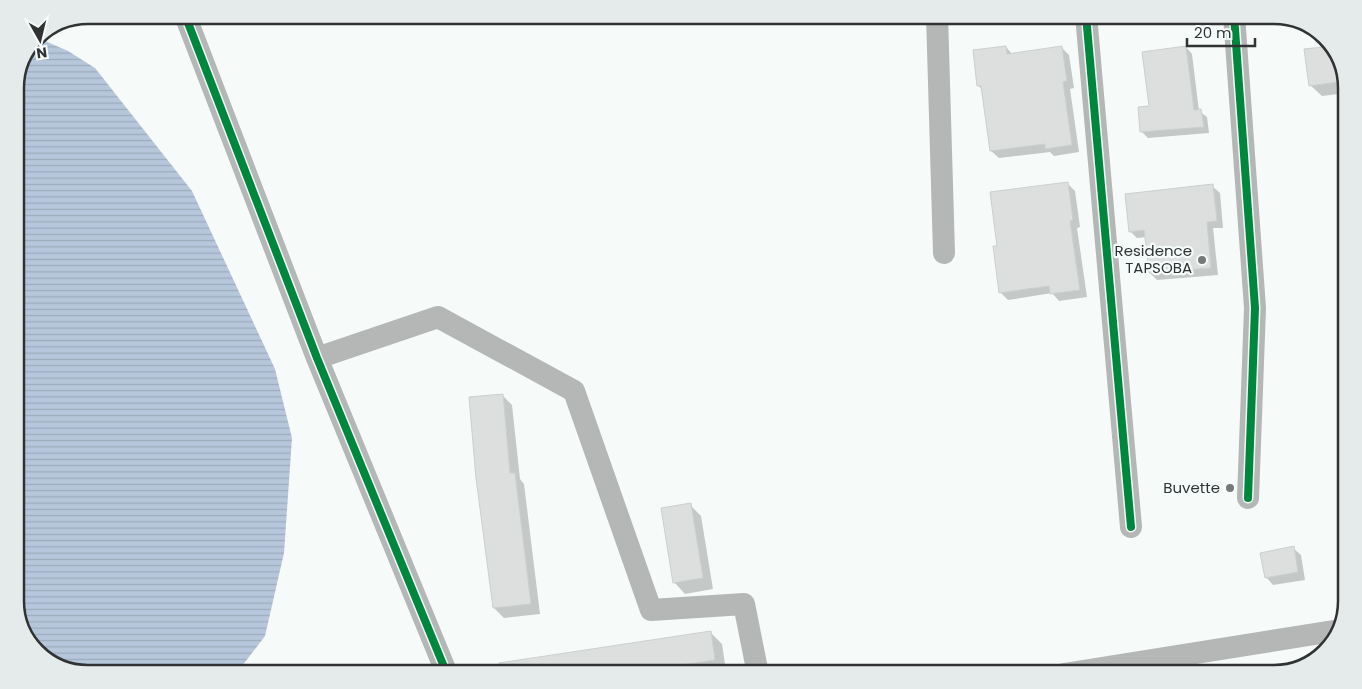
<svg xmlns="http://www.w3.org/2000/svg" width="1362" height="689" viewBox="0 0 1362 689" font-family="Poppins,sans-serif">
	<style>
		.water { fill: url(#water-rules) }
		.shadow { fill: #0003 }
		.building { fill: #dddfdf; stroke: #cccfcf }
		.lines { fill: none; stroke-linecap: round; stroke-linejoin: round }
		.minor { stroke: #b5b6b6; stroke-width: 22 }
		.cycleway-casing { stroke: #f5fbfa; stroke-width: 11 }
		.cycleway { stroke: #00873e; stroke-width: 8 }
		.poi-dot { fill: #767978; stroke: #f5fbfa; stroke-width: 2 }
		.labels { text-anchor: middle; stroke-width: 4.5; stroke-linejoin: round; paint-order: stroke }
		.poi-label { font-size: 15px; fill: #313333; stroke: #f5fbfa; text-anchor: end }
		.rim { fill: none; stroke: #313333; stroke-width: 2.5 }
	</style>
	<defs>
		<pattern id="water-rules" width="6" height="5" patternUnits="userSpaceOnUse" patternTransform="scale(1.25)"><rect width="6" height="5" fill="#b6c7db"/><path d="M0 2.5h6" fill="none" stroke="#9dabbc"/></pattern>
	</defs>
	<rect width="100%" height="100%" fill="#f6faf9"/>
	<path class="water" d="M36,37L68,51L95,68L192,191L275,369L292,438L284,553L265,636L236,674H88L55,666L27,642L15,606V83Z"/>
	<path class="shadow" d="M984,15H1009L987,17Z
		M1006,47L1013,55L1062,48L1069,55L1074,88L1070,89L1079,152L1054,156L1050,152L999,158L991,151L982,90L978,85Z
		M1186,47L1192,54L1199,111L1207,117L1209,133L1148,138L1142,132L1151,107Z
		M1334,47L1347,83V93L1322,96L1310,85L1305,51Z
		M1068,184L1075,191L1080,227L1077,228L1087,297L1059,301L1052,293L1008,300L1000,292L998,247Z
		M1212,186L1220,193L1223,228H1213L1218,275L1157,280L1150,273L1146,237L1137,238L1130,231Z
		M502,395L512,405L520,479L524,484L540,614L504,618L494,608Z
		M690,505L701,516L713,589L685,594L674,582Z
		M1293,548L1301,555L1305,580L1273,585L1266,577Z
		M711,633L722,644L726,671L706,674H505Z"/>
	<path class="building" d="M1006,46L1007,54L1062,46L1067,81L1063,82L1072,145L1045,149V144L990,151L981,86H977L973,50Z
		M1186,46L1194,110L1201,109L1204,127L1140,132L1138,107L1149,106L1142,52Z
		M1333,46L1346,81L1309,86L1304,49Z
		M1068,182L1073,220L1070,221L1080,290L1050,294L1049,286L999,293L993,246H997L990,192Z
		M1213,184L1217,221L1207,222L1211,268L1149,273L1144,230L1129,232L1125,194Z
		M503,394L510,473H515L531,604L493,608L476,478L469,397Z
		M691,503L703,578L673,583L661,508Z
		M1294,546L1298,572L1265,578L1260,553Z
		M711,631L715,660L620,674H500L499,663Z"/>
	<g class="lines">
		<path class="minor" d="M185,15L317,358L447,674
			M937,15L944,253
			M1086,15L1131,527
			M1234,15L1255,308L1248,498
			M317,358L438,317L574,391L651,610L744,604L758,674
			M1064,674L1340,630"/>
		<defs>
			<path id="cycleway" d="M185,15L317,358L447,674
				M1086,15L1131,527
				M1234,15L1255,308L1248,498"/>
		</defs>
		<use href="#cycleway" class="cycleway-casing"/>
		<use href="#cycleway" class="cycleway"/>
	</g>
	<g class="poi-dot">
		<circle cx="1202" cy="260" r="5"/>
		<circle cx="1230" cy="488" r="5"/>
	</g>
	<g class="labels">
		<g class="poi-label">
			<text x="1192" y="256">Residence<tspan x="1192" dy="17">TAPSOBA</tspan></text>
			<text x="1220" y="493">Buvette</text>
		</g>
	</g>
	<path d="M0 0H1362V689H0ZM88 24H1274A64 64 0 0 1 1338 88V601A64 64 0 0 1 1274 665H88A64 64 0 0 1 24 601V88A64 64 0 0 1 88 24Z" fill="#e5ebea" fill-rule="evenodd"/>
	<path class="rim" d="M88 24H1274A64 64 0 0 1 1338 88V601A64 64 0 0 1 1274 665H88A64 64 0 0 1 24 601V88A64 64 0 0 1 88 24Z"/>
	<g transform="translate(40 40) rotate(172)" stroke="#f5fbfa" stroke-width="4" paint-order="stroke">
	<path d="M0-4L9 19L0 12L-9 19Z" fill="#313333"/>
	<text y="-8" font-size="14" font-weight="bold" text-anchor="middle" fill="#313333">N</text>
	</g>
	<path d="M1187 38v8h68v-8" fill="none" stroke="#313333" stroke-width="2.5"/>
	<text x="1194" y="38" font-size="15" fill="#313333" stroke="#f5fbfa" stroke-width="4" paint-order="stroke">20 m</text>
</svg>
